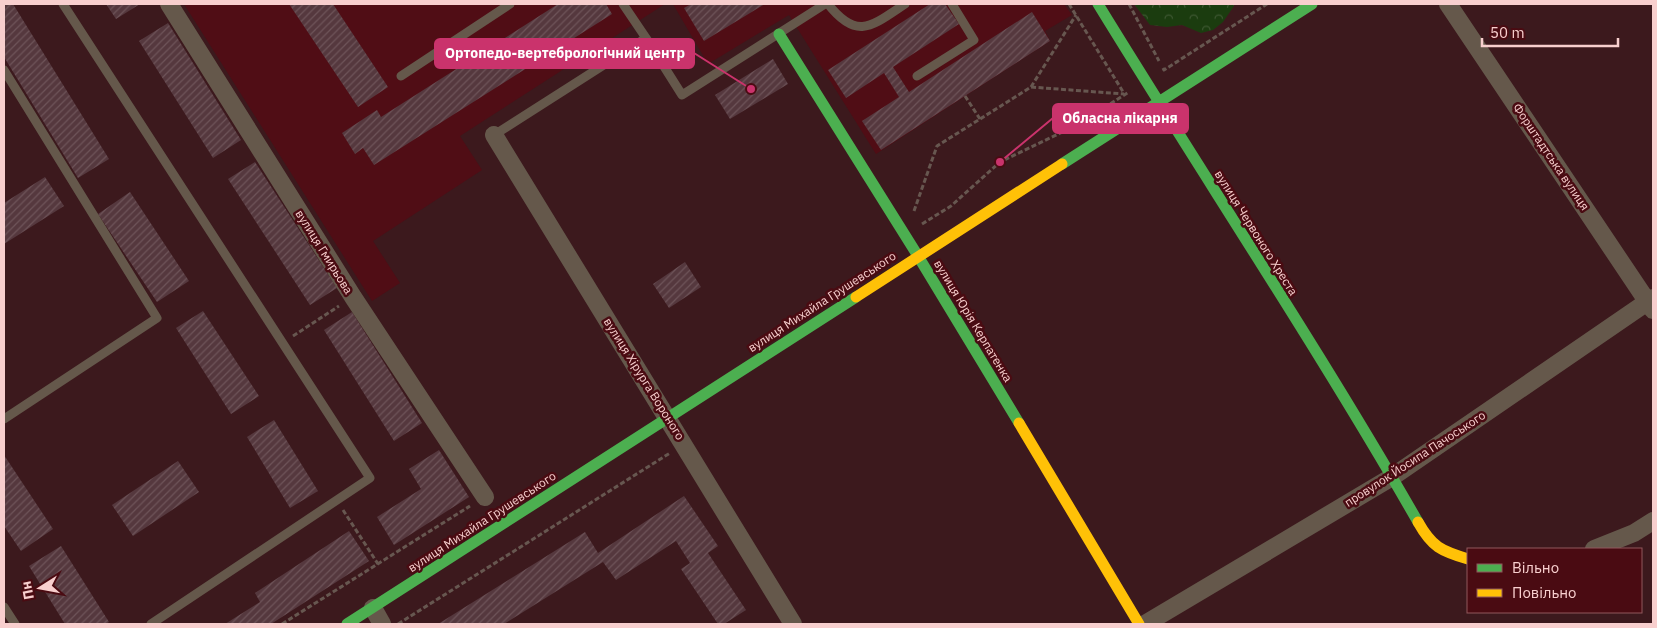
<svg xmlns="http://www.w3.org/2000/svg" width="1657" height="628" viewBox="0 0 1657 628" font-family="'IBM Plex Sans',sans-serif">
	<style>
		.built { fill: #500d15 }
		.forest { fill: url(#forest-crowns) }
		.building { fill: url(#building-hatch) }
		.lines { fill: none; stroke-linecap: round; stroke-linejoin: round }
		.path { stroke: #675750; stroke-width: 3; stroke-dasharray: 5 2.5; stroke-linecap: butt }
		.lane { stroke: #65584b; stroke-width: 9 }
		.street { stroke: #65584b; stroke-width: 18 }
		.fast { stroke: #4caf50; stroke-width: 11 }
		.slow { stroke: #ffc107; stroke-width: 11 }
		.labels { text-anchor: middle; stroke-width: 5; stroke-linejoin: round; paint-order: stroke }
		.street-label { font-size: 12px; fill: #f8cfce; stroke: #4a0b12 }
		.leader { fill: none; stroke: #ca336c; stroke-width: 2 }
		.callout-dot { fill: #ca336c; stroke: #4a0b12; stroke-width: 2 }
		.callout { fill: #ca336c; stroke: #ca336c; stroke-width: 2 }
		.callout-label { font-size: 14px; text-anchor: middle; font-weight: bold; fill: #fff }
	</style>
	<defs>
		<pattern id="forest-crowns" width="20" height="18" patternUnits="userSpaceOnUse" patternTransform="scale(1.25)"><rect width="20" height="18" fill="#1b3c0f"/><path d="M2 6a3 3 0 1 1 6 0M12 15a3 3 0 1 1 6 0" fill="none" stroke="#3d5731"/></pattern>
		<pattern id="building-hatch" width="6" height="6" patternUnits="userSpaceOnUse" patternTransform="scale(1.25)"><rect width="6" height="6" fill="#55383e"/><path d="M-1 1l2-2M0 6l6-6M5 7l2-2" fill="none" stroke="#6e5459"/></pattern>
	</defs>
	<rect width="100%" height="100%" fill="#3c191d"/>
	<path class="built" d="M184,4H665L460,136L482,170L373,241L400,283L372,301Z
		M673,4H1064L1072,15L1045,31L1050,41L876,154L789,15L708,64Z"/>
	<path class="forest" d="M1134,4H1234V6L1223,22L1213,30L1201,33L1182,25L1167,27L1150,25Z"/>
	<path class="building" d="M7,4H13L109,159L78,178L4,57V6Z
		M106,4H140L116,19Z
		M289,4H333L388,87L358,107Z
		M558,4H606L612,14L374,165L363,148L355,154L342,133L377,110L381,117Z
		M691,4H765L704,41L684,8Z
		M930,4H945L959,24L893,67L909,92L1032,12L1050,41L881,150L862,121L899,97L884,73L846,98L828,70Z
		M168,23L241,140L213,158L139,41Z
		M773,59L788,84L730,119L715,95Z
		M255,162L337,288L310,305L228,179Z
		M45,177L64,206L4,244V203Z
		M130,192L189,281L157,302L98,214Z
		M685,262L701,287L669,308L653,284Z
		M203,311L259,396L231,414L176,328Z
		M352,312L422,423L394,441L324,330Z
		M274,420L318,491L290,508L247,437Z
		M439,450L469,497L394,545L377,517L421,489L409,469Z
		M4,455L53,529L21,551L4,526Z
		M178,461L199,492L133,536L112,505Z
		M684,496L718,546L708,553L746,610L724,624H718L681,569L690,563L676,541L616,580L603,562L504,624H438L585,532L598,553Z
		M349,531L369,561L271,624H225L260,602L255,593Z
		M61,546L109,622L106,624H65L29,566Z"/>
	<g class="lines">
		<path class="path" d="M1069,4L1125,95
			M1129,4L1159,61
			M1163,68L1164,70L1267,4
			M1031,87L1076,15
			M965,96L980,119
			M914,211L937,146L1031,87L1124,94
			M922,224L951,206L1000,162L1075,126L1129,92
			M293,336L339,306
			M343,510L378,564
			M282,624L470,506
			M398,624L670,453"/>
		<path class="lane" d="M63,4L370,478L151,624
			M623,4L646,38
			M828,4C857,41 872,26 905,4
			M4,70L157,318L4,419
			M401,76L510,4
			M917,76L974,40L952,4
			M494,135L646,38L682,95L825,4
			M4,607L15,624"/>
		<path class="street" d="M169,4L353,297L485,497
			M1448,4L1653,310
			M494,135L793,624
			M1594,549L1634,533L1653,521
			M373,608L382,624
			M1145,624L1392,477L1653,298"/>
		<path class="fast" d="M1098,4C1204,177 1317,346 1418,522
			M779,34L918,256L1019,423
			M1062,164L1312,4
			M347,624L856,297"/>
		<path class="slow" d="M856,297L1062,164
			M1019,423L1139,624
			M1418,522C1432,547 1441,551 1468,559"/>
	</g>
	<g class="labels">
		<g class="street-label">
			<text transform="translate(1551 157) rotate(56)" y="4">Форштадтська вулиця</text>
			<text transform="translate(1256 233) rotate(58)" y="4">вулиця Червоного Хреста</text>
			<text transform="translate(324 252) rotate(58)" y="4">вулиця Гмирьова</text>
			<text transform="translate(822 302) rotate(-33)" y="4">вулиця Михайла Грушевського</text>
			<text transform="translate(973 321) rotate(59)" y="4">вулиця Юрія Керпатенка</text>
			<text transform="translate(644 379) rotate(58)" y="4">вулиця Хірурга Вороного</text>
			<text transform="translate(1415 459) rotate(-33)" y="4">провулок Йосипа Пачоського</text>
			<text transform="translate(482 522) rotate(-33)" y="4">вулиця Михайла Грушевського</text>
		</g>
	</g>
	<path class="leader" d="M751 89L694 53M1000 162L1053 118"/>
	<g class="callout-dot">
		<circle cx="751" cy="89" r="5"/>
		<circle cx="1000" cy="162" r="5"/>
	</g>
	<g class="callout">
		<rect x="435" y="39" width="259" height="29" rx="5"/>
		<rect x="1053" y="104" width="135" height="29" rx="5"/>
	</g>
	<g class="callout-label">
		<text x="565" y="58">Ортопедо-вертебрологічний центр</text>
		<text x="1120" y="123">Обласна лікарня</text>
	</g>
	<rect width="1657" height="628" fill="none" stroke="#f8cfce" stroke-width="10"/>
	<rect x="1467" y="548" width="175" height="65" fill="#4a0b12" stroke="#90595d"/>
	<rect x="1477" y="564" width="25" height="8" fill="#4caf50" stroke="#90595d"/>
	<text x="1512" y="573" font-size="15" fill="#f8cfce">Вільно</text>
	<rect x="1477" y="589" width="25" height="8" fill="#ffc107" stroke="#90595d"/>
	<text x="1512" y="598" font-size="15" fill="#f8cfce">Повільно</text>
	<g transform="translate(40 588) rotate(259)" stroke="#4a0b12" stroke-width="4" paint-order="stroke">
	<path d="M0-4L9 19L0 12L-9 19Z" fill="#f8cfce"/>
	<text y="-8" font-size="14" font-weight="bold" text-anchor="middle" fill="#f8cfce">Пн</text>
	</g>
	<path d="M1482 38v8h136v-8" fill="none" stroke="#f8cfce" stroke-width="2.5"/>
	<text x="1490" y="38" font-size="15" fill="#f8cfce" stroke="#4a0b12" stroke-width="4" paint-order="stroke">50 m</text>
</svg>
